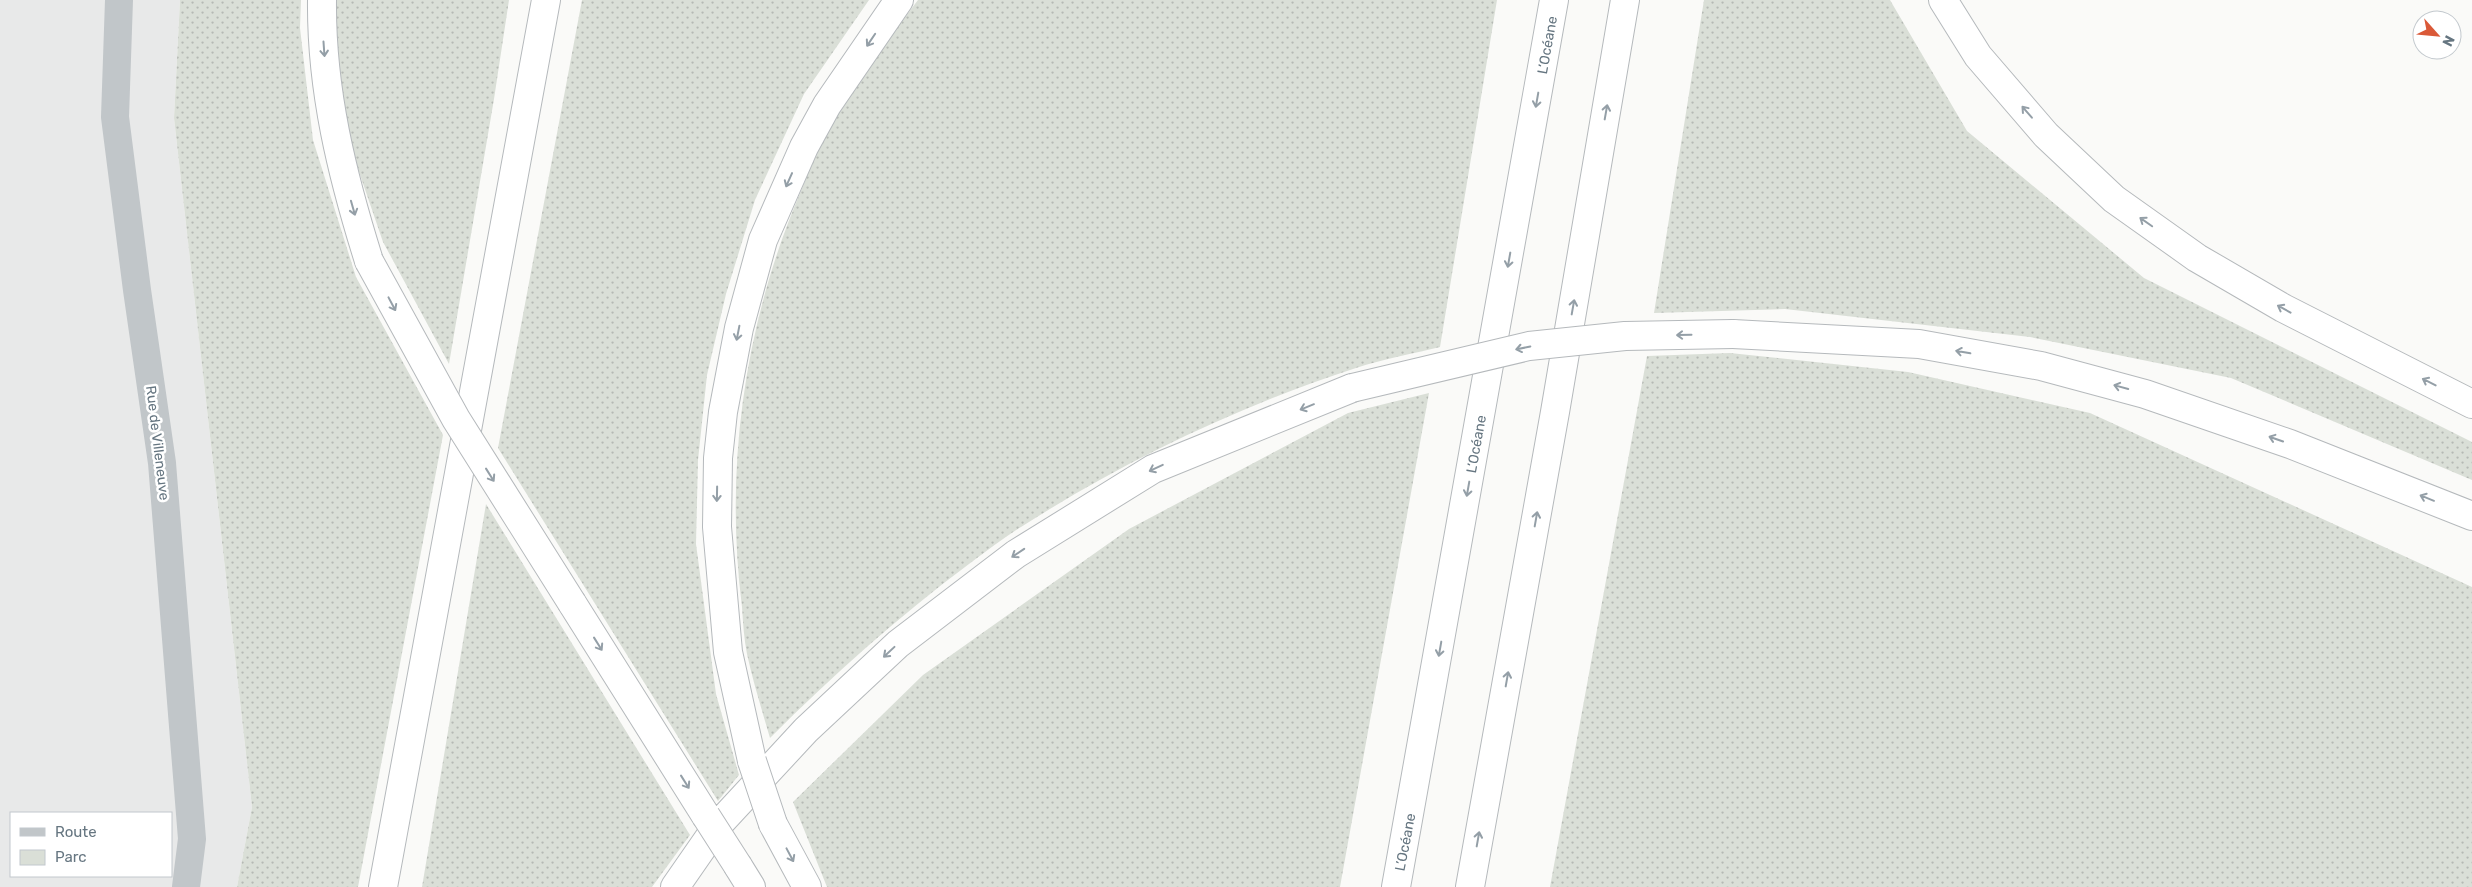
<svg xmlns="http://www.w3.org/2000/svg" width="2472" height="887" viewBox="0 0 2472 887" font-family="Rubik,sans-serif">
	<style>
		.built { fill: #e8e9e9; fill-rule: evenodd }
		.green { fill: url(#green-dots) }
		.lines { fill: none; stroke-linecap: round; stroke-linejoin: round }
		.motorway-casing { stroke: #b5b9bc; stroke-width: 30 }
		.minor { stroke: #c1c6c9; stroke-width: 28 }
		.motorway { stroke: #fff; stroke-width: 28 }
		.motorway-bridge-casing { stroke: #b5b9bc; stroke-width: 30; stroke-linecap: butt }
		.motorway-bridge { stroke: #fff; stroke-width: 28 }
		.oneway { stroke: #949fa7 }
		.labels { text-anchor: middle; stroke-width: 5; stroke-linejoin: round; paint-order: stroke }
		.street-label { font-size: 14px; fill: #667681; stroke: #fff }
	</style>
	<defs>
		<pattern id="green-dots" width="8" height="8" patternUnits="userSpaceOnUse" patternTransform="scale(1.25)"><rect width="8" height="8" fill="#dadfd7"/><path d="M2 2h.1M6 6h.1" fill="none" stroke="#b5b9b4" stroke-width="1.8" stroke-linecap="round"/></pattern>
	</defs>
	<rect width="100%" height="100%" fill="#fafaf8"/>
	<path class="built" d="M0,0H180L174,118L252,807L237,887H0ZM11,813H171V876H11Z"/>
	<path class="green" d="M180,0H301L300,28L313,140L356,277L443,435L358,887H237L252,807L174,118Z
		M335,0H509L494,99L449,364L383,242L356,163L336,78Z
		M582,0H869L804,94L755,200L726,294L707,375L698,460L696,544L716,694L739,775L718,801L498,448Z
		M918,0H1497L1440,347C1412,354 1383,359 1356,368C1239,406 1124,461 1021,527C1003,538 986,552 969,564C898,617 833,675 770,738C762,710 753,682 747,654C744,639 743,623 742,607C724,466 745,321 801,191C807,176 812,161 819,147C847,95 882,47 918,0Z
		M1704,0H1890L1967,131L2144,278L2472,442V480L2231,378L2030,337L1785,309L1654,313Z
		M1730,353L1908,372L2090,413L2472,587V887H1550L1647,356Z
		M1429,393L1340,887H827L793,802L923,675L1129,529L1348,413Z
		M486,504L690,835L652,887H422Z"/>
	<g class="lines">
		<defs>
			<path id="motorway" d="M322,0C321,90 342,175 369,261
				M1943,0L1978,56L2046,135L2114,199L2197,258L2283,308L2472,404
				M1733,334L1919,344L2041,366L2145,394L2290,444L2472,516
				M572,603L706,816
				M752,761L728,652L717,527L718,458L723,412L739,328L763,240L804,147L827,105L899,0
				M773,824L807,887
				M738,866L751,887
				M383,887L546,0
				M675,887L718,825L806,730L898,644L1016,554L1153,469L1352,388
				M1396,887L1554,0
				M1470,887L1555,412L1625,0"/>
		</defs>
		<use href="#motorway" class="motorway-casing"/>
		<path class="minor" d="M119,0L115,117L137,290L162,463L192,839L186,887"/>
		<use href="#motorway" class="motorway"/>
		<defs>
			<path id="motorway-bridge" d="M369,261L456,419L572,603
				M1352,388L1529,346L1625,336L1733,334
				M752,761L773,824
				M706,816L738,866"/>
		</defs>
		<use href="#motorway-bridge" class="motorway-bridge-casing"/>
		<use href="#motorway-bridge" class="motorway-bridge"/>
	</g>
	<defs><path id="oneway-shaft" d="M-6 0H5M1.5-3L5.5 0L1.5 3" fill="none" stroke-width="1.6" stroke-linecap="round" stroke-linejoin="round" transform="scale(1.25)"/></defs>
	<g class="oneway">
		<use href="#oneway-shaft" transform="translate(871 40) rotate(124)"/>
		<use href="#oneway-shaft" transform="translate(324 49) rotate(86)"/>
		<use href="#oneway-shaft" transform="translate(1537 100) rotate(100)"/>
		<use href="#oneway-shaft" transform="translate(1606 112) rotate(-80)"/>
		<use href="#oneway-shaft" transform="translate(2027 112) rotate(-131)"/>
		<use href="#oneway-shaft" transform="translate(789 180) rotate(114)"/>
		<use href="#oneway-shaft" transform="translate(353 208) rotate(74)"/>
		<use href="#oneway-shaft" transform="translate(2146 222) rotate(-145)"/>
		<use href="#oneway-shaft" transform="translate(1509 260) rotate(100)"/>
		<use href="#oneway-shaft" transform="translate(392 304) rotate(62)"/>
		<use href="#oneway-shaft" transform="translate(1573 307) rotate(-80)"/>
		<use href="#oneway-shaft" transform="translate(2284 309) rotate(-151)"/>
		<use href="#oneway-shaft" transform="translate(738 333) rotate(101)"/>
		<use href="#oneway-shaft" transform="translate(1684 335) rotate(179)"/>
		<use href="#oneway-shaft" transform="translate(1523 348) rotate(168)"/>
		<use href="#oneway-shaft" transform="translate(1963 352) rotate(-170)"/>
		<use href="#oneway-shaft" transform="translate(2429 382) rotate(-153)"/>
		<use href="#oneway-shaft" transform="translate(2121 387) rotate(-165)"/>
		<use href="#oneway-shaft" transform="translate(1307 407) rotate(158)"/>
		<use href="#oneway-shaft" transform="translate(2276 439) rotate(-161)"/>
		<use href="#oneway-shaft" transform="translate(1156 468) rotate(155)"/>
		<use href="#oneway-shaft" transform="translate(490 475) rotate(58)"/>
		<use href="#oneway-shaft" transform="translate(1468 489) rotate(100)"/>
		<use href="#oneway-shaft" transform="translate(717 494) rotate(91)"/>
		<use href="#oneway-shaft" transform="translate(2427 498) rotate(-158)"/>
		<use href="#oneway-shaft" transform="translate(1536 519) rotate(-80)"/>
		<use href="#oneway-shaft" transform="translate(1018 553) rotate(146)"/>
		<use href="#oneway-shaft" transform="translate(598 644) rotate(58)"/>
		<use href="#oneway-shaft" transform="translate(1440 649) rotate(100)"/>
		<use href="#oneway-shaft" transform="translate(889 652) rotate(137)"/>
		<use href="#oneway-shaft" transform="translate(1507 679) rotate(-80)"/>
		<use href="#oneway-shaft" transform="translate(685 782) rotate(58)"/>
		<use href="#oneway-shaft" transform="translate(1478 839) rotate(-80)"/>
		<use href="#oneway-shaft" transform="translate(790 855) rotate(62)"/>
	</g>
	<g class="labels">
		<g class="street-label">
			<text transform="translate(1547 45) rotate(-80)" y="5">L’Océane</text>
			<text transform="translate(158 443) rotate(83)" y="5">Rue de Villeneuve</text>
			<text transform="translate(1476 444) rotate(-80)" y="5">L’Océane</text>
			<text transform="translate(1405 842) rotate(-79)" y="5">L’Océane</text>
		</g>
	</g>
	<rect x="10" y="812" width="162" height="65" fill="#ffffff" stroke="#c2c8cd"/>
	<rect x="20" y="828" width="25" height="8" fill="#c1c6c9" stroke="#c2c8cd"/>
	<text x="55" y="837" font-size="15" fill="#667681">Route</text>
	<rect x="20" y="850" width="25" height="15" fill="#dadfd7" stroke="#c2c8cd"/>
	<text x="55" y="862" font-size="15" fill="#667681">Parc</text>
	<g transform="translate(2437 35) rotate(117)"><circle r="24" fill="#ffffff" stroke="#c2c8cd"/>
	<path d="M0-4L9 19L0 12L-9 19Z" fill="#da5938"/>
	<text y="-8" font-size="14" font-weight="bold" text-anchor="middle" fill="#667681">N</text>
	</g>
</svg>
